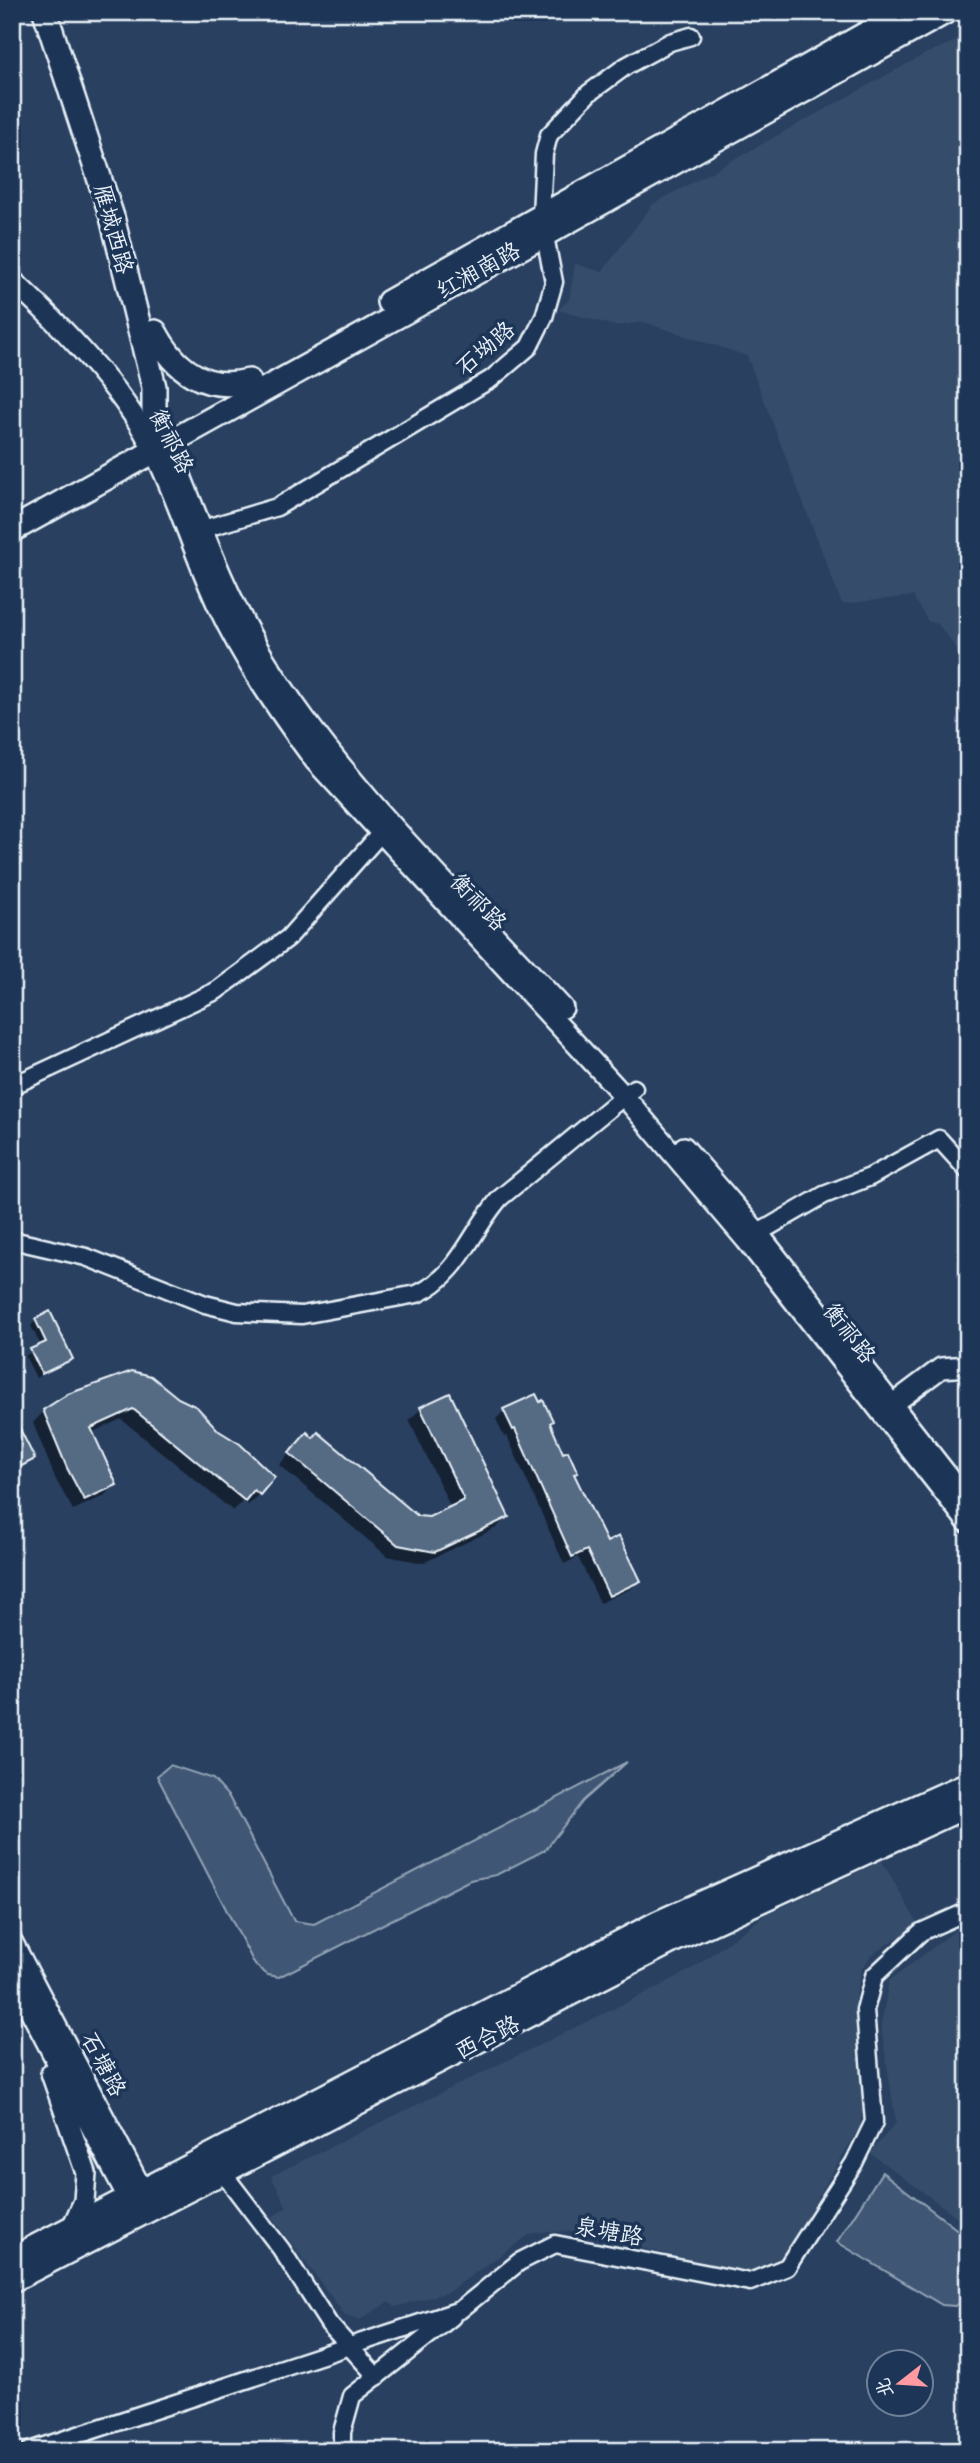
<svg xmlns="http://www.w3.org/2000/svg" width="980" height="2463" viewBox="0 0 980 2463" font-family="Pangolin,'LXGW WenKai TC',sans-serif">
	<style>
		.built { fill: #364d6b }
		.green { fill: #415774; stroke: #94a4b6; stroke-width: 2 }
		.shadow { fill: #0007 }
		.building { fill: #556a83; stroke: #e8f1f8; stroke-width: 2 }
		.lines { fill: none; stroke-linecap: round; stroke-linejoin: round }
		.minor-casing { stroke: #e8f1f8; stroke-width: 21 }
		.tertiary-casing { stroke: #e8f1f8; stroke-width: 24 }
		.secondary-casing { stroke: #e8f1f8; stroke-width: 28 }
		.minor { stroke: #1d3557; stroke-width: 16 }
		.tertiary { stroke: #1d3557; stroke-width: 19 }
		.secondary { stroke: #1d3557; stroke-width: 23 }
		.labels { text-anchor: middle; stroke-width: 7; stroke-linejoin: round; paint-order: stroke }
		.street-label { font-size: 23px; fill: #e8f1f8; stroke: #1d3557 }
	</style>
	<rect width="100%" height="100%" fill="#294061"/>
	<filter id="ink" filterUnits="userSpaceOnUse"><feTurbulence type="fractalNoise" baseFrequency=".0143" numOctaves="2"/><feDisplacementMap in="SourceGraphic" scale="14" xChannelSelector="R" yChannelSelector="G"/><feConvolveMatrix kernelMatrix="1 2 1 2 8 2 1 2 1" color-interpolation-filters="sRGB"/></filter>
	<g filter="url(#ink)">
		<path class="built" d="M968,36V664L938,624L928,621L913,596L842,604L747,356L644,322L615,326L558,310L569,300L575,264L602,272L653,204L927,53Z
			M882,1861L918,1924L871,1955L861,1970L856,1994L864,2105L860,2126L778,2265L743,2272L570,2231L532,2233L448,2292L395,2307L389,2302L359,2320L344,2314L272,2217L287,2207L271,2176L658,1987L692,1969L765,1915Z
			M968,1921V2225L870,2153L896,2123L881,2026L889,1981Z"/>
		<path class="green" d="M627,1762L583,1801L545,1850L496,1875L470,1880L279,1977L268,1975L255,1965L157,1776L170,1765L213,1779L229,1797L294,1921L314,1924Z
			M882,2172L968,2238V2299L955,2306L942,2305L837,2242Z"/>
		<path class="shadow" d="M36,1320L71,1358L36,1378L25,1356L41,1346L31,1326Z
			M132,1373L259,1494L248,1505L243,1501L233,1511L121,1419L91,1433L115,1484L104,1496L73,1510L56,1480L33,1423L44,1411Z
			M449,1395L507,1517L496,1528L423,1563L387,1556L279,1465L296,1446L417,1518L429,1519L451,1508L409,1420L421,1409Z
			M504,1411L548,1424L606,1544L639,1581L630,1589L600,1603L578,1557L564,1564L507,1436L504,1437L496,1419Z
			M12,1429L33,1459L12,1473Z"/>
		<path class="building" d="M50,1311L73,1359L42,1374L30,1349L46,1342L35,1319Z
			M132,1371L151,1376L178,1398L197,1407L219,1431L240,1444L275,1477L260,1495L254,1490L245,1501L133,1409L91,1428L117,1485L84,1500L67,1468L43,1410L68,1394Z
			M450,1393L509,1517L435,1552L398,1545L289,1453L307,1432L313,1438L318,1432L418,1516L429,1517L464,1500L420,1407Z
			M536,1394L540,1402L543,1400L553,1421L550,1423L563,1453L568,1451L578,1473L574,1474L607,1542L619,1536L641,1581L609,1596L587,1550L572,1557L515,1429L513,1430L503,1409Z
			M12,1413L35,1459L12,1471Z"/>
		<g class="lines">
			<defs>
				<path id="minor" d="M203,529L277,507L491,379L529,347L544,317L554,282L541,216L544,154L549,135L589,93L626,66L670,42L691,36
					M12,1086L216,991L288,938L380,834
					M748,1239L824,1195L870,1177L939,1139L968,1171
					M12,1240L86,1257L205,1304L237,1312L302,1315L417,1294C460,1275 471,1231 500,1198L634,1088
					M223,2173L281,2249L329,2324L377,2377
					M29,2451L460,2310L519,2262L555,2244L750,2282L787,2267L854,2163L874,2122L865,2010L874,1976L921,1932L968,1911
					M342,2451V2432L352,2396L452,2317"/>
				<path id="tertiary" d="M12,280C63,327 124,390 154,451C178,500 194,554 217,604C243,660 278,711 315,761L624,1096L746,1240L968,1523
					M158,432L168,443C198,517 224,594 266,661C346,790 461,897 563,1008
					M684,1147L758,1233L959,1490
					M888,1413L893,1404L941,1368L968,1366
					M12,1941L149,2203
					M12,1976L135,2211
					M51,2073L86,2173L84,2201L71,2229"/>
				<path id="secondary" d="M45,12L112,217L154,387V451
					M389,302L905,12
					M155,332C175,370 205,392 249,381
					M12,530L945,12
					M12,2259L658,1923L968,1784
					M12,2280L674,1940L968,1805"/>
			</defs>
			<use href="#minor" class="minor-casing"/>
			<use href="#tertiary" class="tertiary-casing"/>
			<use href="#secondary" class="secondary-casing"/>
			<use href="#minor" class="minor"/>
			<use href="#tertiary" class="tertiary"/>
			<use href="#secondary" class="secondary"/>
		</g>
	</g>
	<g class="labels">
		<g class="street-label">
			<text transform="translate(114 229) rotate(75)" y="8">雁城西路</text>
			<text transform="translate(478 270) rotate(-29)" y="8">红湘南路</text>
			<text transform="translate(485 348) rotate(-41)" y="8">石坳路</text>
			<text transform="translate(172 441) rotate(63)" y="8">衡祁路</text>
			<text transform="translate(479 902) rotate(46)" y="8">衡祁路</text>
			<text transform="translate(850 1333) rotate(52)" y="8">衡祁路</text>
			<text transform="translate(487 2037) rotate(-27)" y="8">西合路</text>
			<text transform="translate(104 2064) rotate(62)" y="8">石塘路</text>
			<text transform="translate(609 2231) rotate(10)" y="8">泉塘路</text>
		</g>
	</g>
	<rect width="980" height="2463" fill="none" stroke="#1d3557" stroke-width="42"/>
	<rect x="21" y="21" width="938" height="2421" fill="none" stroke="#e8f1f8" stroke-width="2.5" filter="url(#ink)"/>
	<g transform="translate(900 2383) rotate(253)"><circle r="33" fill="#1d3557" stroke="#6e8097" stroke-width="2"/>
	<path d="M0-5L12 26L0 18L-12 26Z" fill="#ff9aa2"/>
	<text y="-10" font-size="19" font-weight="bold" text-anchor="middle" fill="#e8f1f8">北</text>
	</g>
</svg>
